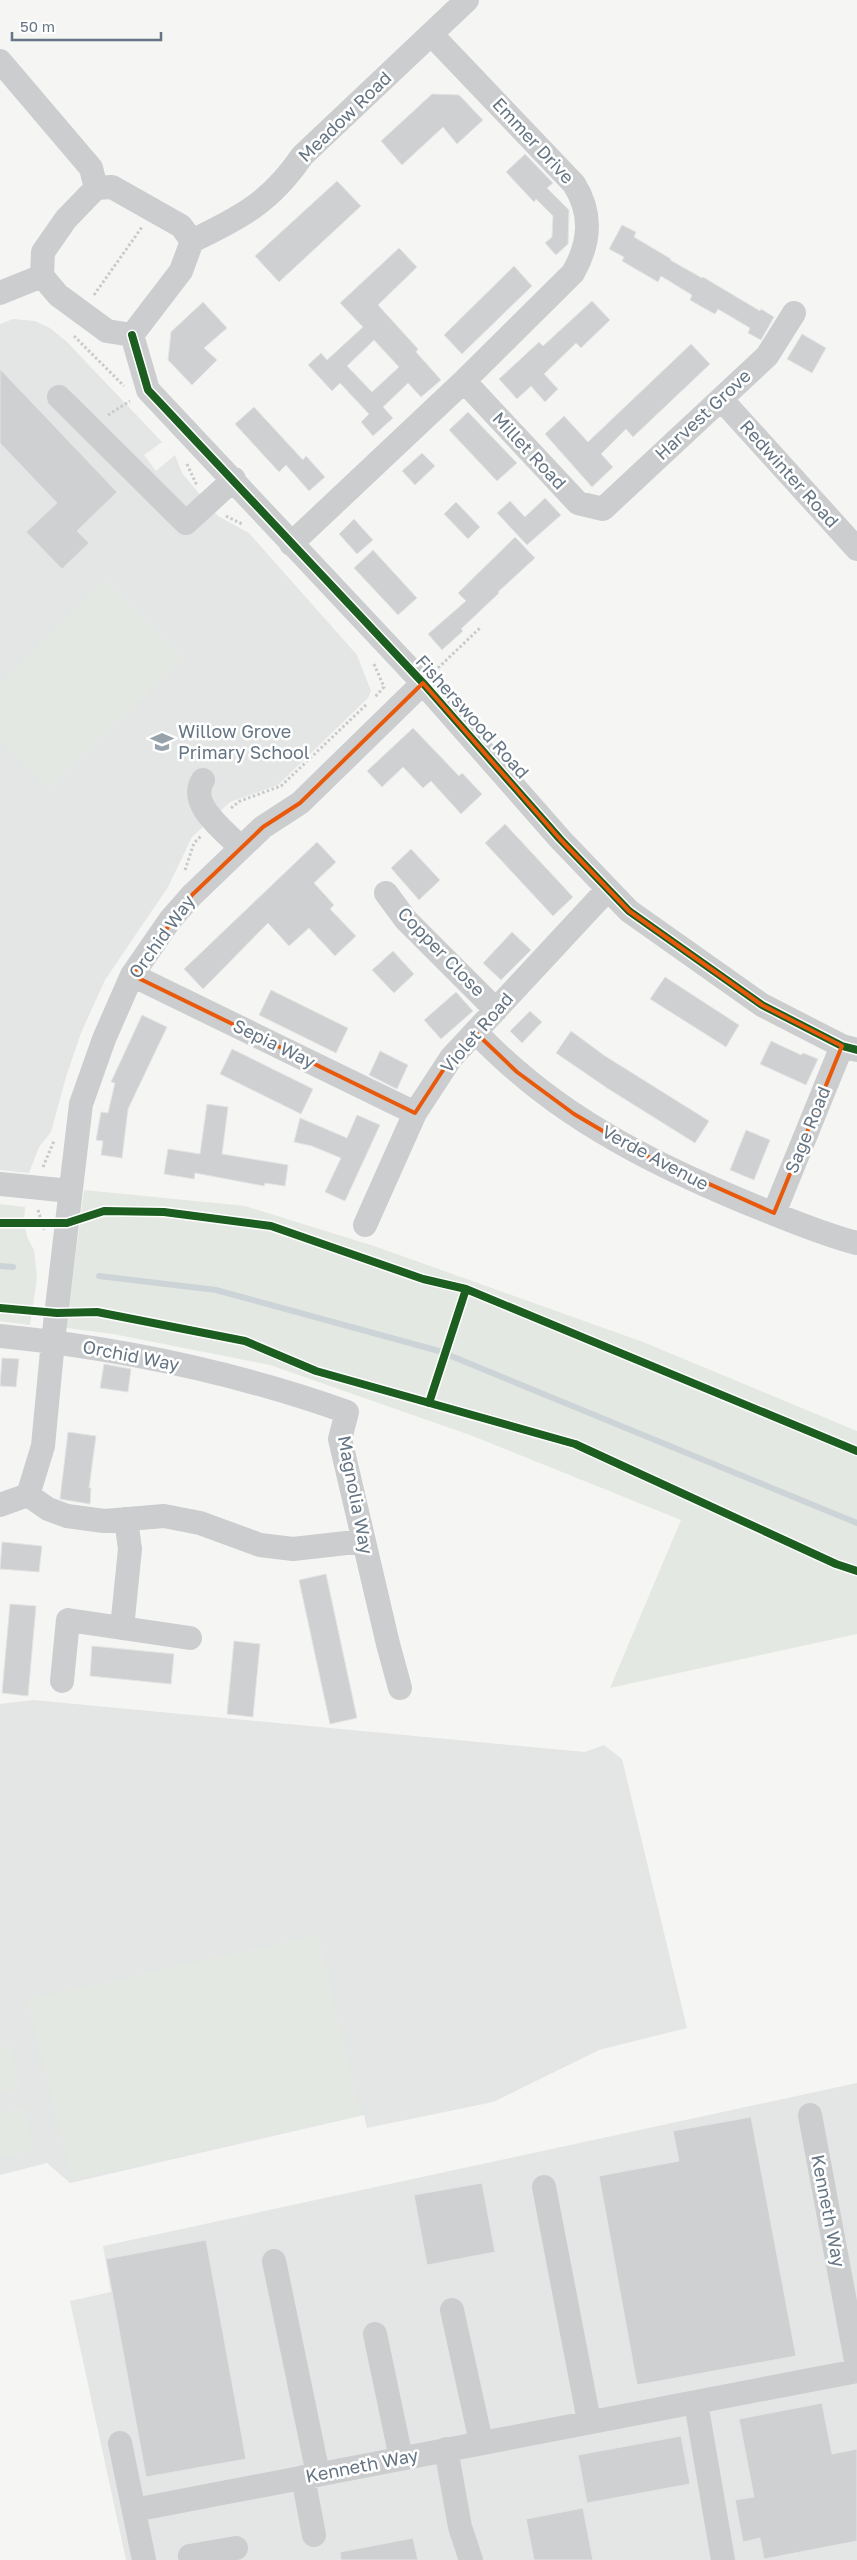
<svg xmlns="http://www.w3.org/2000/svg" width="857" height="2560" viewBox="0 0 857 2560" font-family="'Golos Text',sans-serif">
	<style>
		.built { fill: #e4e5e5 }
		.green { fill: #e4e8e2 }
		.lines { fill: none; stroke-linecap: round; stroke-linejoin: round }
		.stream { stroke: #cdd4d7; stroke-width: 6 }
		.building { fill: #ced0d1; stroke: #e4e4e4; fill-rule: evenodd }
		.path { stroke: #cacaca; stroke-width: 3; stroke-dasharray: 2.5 2.5; stroke-linecap: butt }
		.minor { stroke: #cbcdce; stroke-width: 24 }
		.cycleway-casing { stroke: #fff; stroke-width: 11 }
		.cycleway { stroke: #1b5e20; stroke-width: 8 }
		.marked { fill: none; stroke: #e8590c; stroke-width: 4; stroke-linejoin: round }
		.labels { text-anchor: middle; stroke-width: 5; stroke-linejoin: round; paint-order: stroke }
		.street-label { font-size: 18px; fill: #657584; stroke: #fff }
		.poi-label { font-size: 18px; fill: #657584; stroke: #fff; text-anchor: start }
	</style>
	<rect width="100%" height="100%" fill="#f5f5f4"/>
	<path class="built" d="M13,319L35,321L50,328L67,342L162,442L144,455L156,471L175,455L182,473L218,516L249,533L357,655L371,691L368,698L278,785L230,802L192,837L168,887L105,980L81,1033L66,1077L51,1132L39,1147L29,1173L0,1170V324Z
		M33,1700L585,1752L604,1745L622,1759L687,2028L599,2050L493,2102L367,2128L364,2115L70,2183L47,2163L0,2175V1704Z
		M857,2083V2560H126L70,2301L111,2292L103,2246Z"/>
	<path class="green" d="M106,580L183,657L50,788L0,738V685Z
		M84,1190L245,1206L374,1246L643,1342L857,1431V1634L610,1688L681,1520L470,1435L270,1365L113,1334L66,1328Z
		M0,1204L25,1207L24,1220L27,1237L34,1250L37,1278L30,1325L0,1321Z
		M318,1935L360,2115L72,2180L27,2000Z
		M10,2045L19,2088L0,2092V2047Z
		M24,2108L33,2151L0,2158V2113Z"/>
	<g class="lines">
		<path class="stream" d="M0,1266L13,1267
			M99,1276L216,1290L439,1351L857,1523"/>
	</g>
	<path class="building" d="M432,94L459,95L483,120L457,144L443,127L402,165L381,141Z
		M525,154L553,183L547,188L569,210L568,244L556,255L545,243L552,237L553,216L536,199L534,202L506,172Z
		M337,181L361,206L279,282L255,256Z
		M622,225L636,232L634,237L671,259L670,260L702,278L703,277L760,311L761,309L774,317L761,340L748,333L750,328L718,309L715,314L702,307L690,300L692,295L661,276L658,282L622,261L624,257L609,249Z
		M399,248L417,267L378,305L418,349L416,352L441,380L421,397L408,383L383,407L393,418L373,436L361,422L369,414L340,383L332,391L308,365L321,353L327,360L363,327L340,303ZM374,340L399,367L372,392L347,366Z
		M514,266L532,286L462,354L444,335Z
		M592,301L610,320L581,348L576,343L544,374L558,389L545,402L531,386L517,399L499,379L539,342L543,346Z
		M203,302L227,328L204,348L217,360L192,385L168,360L171,332Z
		M802,334L826,348L812,373L787,359Z
		M691,344L710,364L633,437L626,429L601,454L613,467L592,487L545,434L564,416L588,442Z
		M0,369L117,492L77,531L89,543L62,569L26,532L57,503L0,443Z
		M254,407L303,460L306,456L325,477L309,491L286,465L279,472L235,424Z
		M468,412L517,463L497,481L449,430Z
		M422,453L435,466L415,485L402,471Z
		M545,498L561,515L527,545L497,513L510,501L525,517Z
		M456,502L480,527L468,539L444,514Z
		M354,519L373,540L357,554L339,534Z
		M515,537L535,558L498,592L499,593L461,629L463,631L442,650L428,634L466,601L458,593Z
		M373,550L417,598L398,615L354,568Z
		M413,728L459,776L462,773L482,794L461,814L431,781L423,788L403,767L382,787L367,771Z
		M505,824L573,897L553,916L485,843Z
		M317,842L336,862L314,883L334,905L330,909L356,936L335,956L309,928L289,946L268,923L203,989L184,969Z
		M411,849L440,880L419,900L391,868Z
		M512,932L531,950L501,980L483,963Z
		M393,951L414,974L394,993L372,970Z
		M665,977L739,1025L726,1047L650,999Z
		M271,990L348,1028L336,1053L259,1015Z
		M456,992L473,1011L441,1039L424,1020Z
		M530,1011L542,1022L522,1043L510,1031Z
		M142,1015L167,1027L128,1109L122,1158L101,1155L103,1141L96,1140L101,1112L108,1113L115,1083L111,1082Z
		M571,1031L605,1056L709,1121L695,1143L607,1088L556,1053Z
		M771,1041L801,1055L803,1053L818,1059L806,1085L760,1064Z
		M232,1049L313,1089L301,1114L220,1074Z
		M380,1051L408,1065L397,1089L369,1075Z
		M207,1104L228,1107L222,1154L288,1165L285,1186L265,1183L264,1186L195,1173L194,1179L164,1174L168,1149L200,1154Z
		M357,1115L380,1125L345,1201L325,1192L341,1158L312,1146L294,1142L300,1118L347,1138Z
		M746,1130L770,1140L754,1180L730,1170Z
		M2,1358L19,1359L16,1387L0,1386Z
		M104,1364L131,1369L128,1392L100,1388Z
		M68,1432L96,1436L89,1488H91L90,1504L60,1499Z
		M2,1542L42,1546L39,1572L0,1569Z
		M326,1574L357,1718L330,1724L299,1580Z
		M10,1604L36,1606L28,1696L2,1693Z
		M234,1641L260,1644L253,1717L227,1714Z
		M92,1646L174,1654L171,1684L90,1676Z
		M751,2117L796,2356L637,2385L599,2176L679,2161L673,2131Z
		M482,2183L495,2252L427,2265L414,2195Z
		M206,2240L246,2459L146,2477L106,2259Z
		M822,2403L832,2454L857,2449V2541L764,2559L760,2538L743,2542L735,2500L754,2497L739,2419Z
		M681,2436L690,2484L587,2503L578,2455Z
		M583,2508L593,2560H534L526,2519Z
		M413,2538L418,2560H341L340,2552Z"/>
	<g class="lines">
		<path class="path" d="M94,295L142,227
			M74,336L124,386
			M108,415L130,401
			M187,464L197,486
			M226,516L242,524
			M374,664L384,687L375,697
			M438,668L481,627
			M231,808L240,801L281,786L367,704
			M185,870L194,843L201,836
			M43,1167L54,1141
			M38,1210L44,1230"/>
		<path class="minor" d="M0,61L91,168L96,188
			M112,187L181,226L192,241L181,271L132,335L107,331L58,295L42,276L43,252L66,219L96,188Z
			M192,241C240,218 271,202 302,156L467,0
			M0,293L42,276
			M132,335L148,390L423,683L560,839L629,911L762,1005L842,1046L857,1050
			M464,381L578,503L603,509L767,356L794,313
			M59,397L186,523L234,479
			M721,399L857,549
			M291,544L464,381L573,273C590,243 593,214 574,184L431,34
			M203,780C187,804 225,831 240,847
			M386,893L406,920L496,1010
			M132,975L415,1113
			M475,1032C489,1045 502,1059 517,1071C588,1133 678,1175 764,1210C795,1222 825,1235 857,1243
			M0,1184L70,1191
			M774,1213L842,1046
			M365,1225L415,1113L451,1058L608,889
			M0,1336C118,1348 235,1372 347,1412L340,1439L388,1644L400,1688
			M28,1495L43,1446L53,1341L81,1104L104,1039L132,975L170,920L192,895L263,827L300,803L423,683
			M0,1505L28,1495L48,1509L67,1516L104,1521L164,1516L200,1523L260,1545L293,1549L364,1541
			M122,1628L130,1549L126,1519
			M62,1681L68,1620L190,1638
			M810,2115L857,2366
			M544,2187L589,2421
			M274,2261L318,2474
			M452,2310L481,2442
			M375,2334L401,2458
			M696,2403L723,2560
			M120,2443L144,2560
			M446,2449L460,2527L471,2560
			M303,2477L314,2535
			M134,2510L857,2371
			M191,2560L190,2556L236,2548"/>
		<defs>
			<path id="cycleway" d="M132,335L148,390L423,683L560,839L629,911L762,1005L842,1046L857,1050
				M0,1223H67L104,1211L164,1212L271,1226L423,1279L466,1289L857,1451
				M0,1308L57,1313L97,1312L245,1341L316,1371L575,1444L836,1564L857,1571
				M429,1403L466,1289"/>
		</defs>
		<use href="#cycleway" class="cycleway-casing"/>
		<use href="#cycleway" class="cycleway"/>
	</g>
	<path class="marked" d="M423,683L560,839L629,911L762,1005L842,1046L774,1213L642,1154L574,1114L517,1072L475,1032L451,1058L415,1113L132,975L192,895L263,827L300,803Z"/>
	<defs>
		<symbol id="school-bare" viewBox="-9 -9 18 18"><path d="M0-5L7-2L0 1L-7-2ZM-4 1L0 2.5L4 1V4Q0 6-4 4Z" fill="#97a2ab" stroke="#fff" stroke-width="2.5" paint-order="stroke"/></symbol>
	</defs>
	<g fill-rule="evenodd">
		<use href="#school-bare" x="146" y="726" width="32" height="32"/>
	</g>
	<g class="labels">
		<g class="street-label">
			<text transform="translate(345 117) rotate(-44)" y="6">Meadow Road</text>
			<text transform="translate(533 141) rotate(47)" y="6">Emmer Drive</text>
			<text transform="translate(703 415) rotate(-43)" y="6">Harvest Grove</text>
			<text transform="translate(529 451) rotate(47)" y="6">Millet Road</text>
			<text transform="translate(789 474) rotate(48)" y="6">Redwinter Road</text>
			<text transform="translate(472 717) rotate(48)" y="6">Fisherswood Road</text>
			<text transform="translate(162 937) rotate(-54)" y="6">Orchid Way</text>
			<text transform="translate(441 952) rotate(46)" y="6">Copper Close</text>
			<text transform="translate(477 1033) rotate(-49)" y="6">Violet Road</text>
			<text transform="translate(274 1044) rotate(26)" y="6">Sepia Way</text>
			<text transform="translate(808 1130) rotate(-68)" y="6">Sage Road</text>
			<text transform="translate(655 1158) rotate(28)" y="6">Verde Avenue</text>
			<text transform="translate(131 1356) rotate(11)" y="6">Orchid Way</text>
			<text transform="translate(355 1495) rotate(79)" y="6">Magnolia Way</text>
			<text transform="translate(828 2211) rotate(79)" y="6">Kenneth Way</text>
			<text transform="translate(362 2466) rotate(-11)" y="6">Kenneth Way</text>
		</g>
		<g class="poi-label">
			<text x="178" y="738">Willow Grove<tspan x="178" dy="21">Primary School</tspan></text>
		</g>
	</g>
	<path d="M12 32v8h149v-8" fill="none" stroke="#657584" stroke-width="2.5"/>
	<text x="20" y="32" font-size="15" fill="#657584" stroke="#ffffff" stroke-width="4" paint-order="stroke">50 m</text>
</svg>
